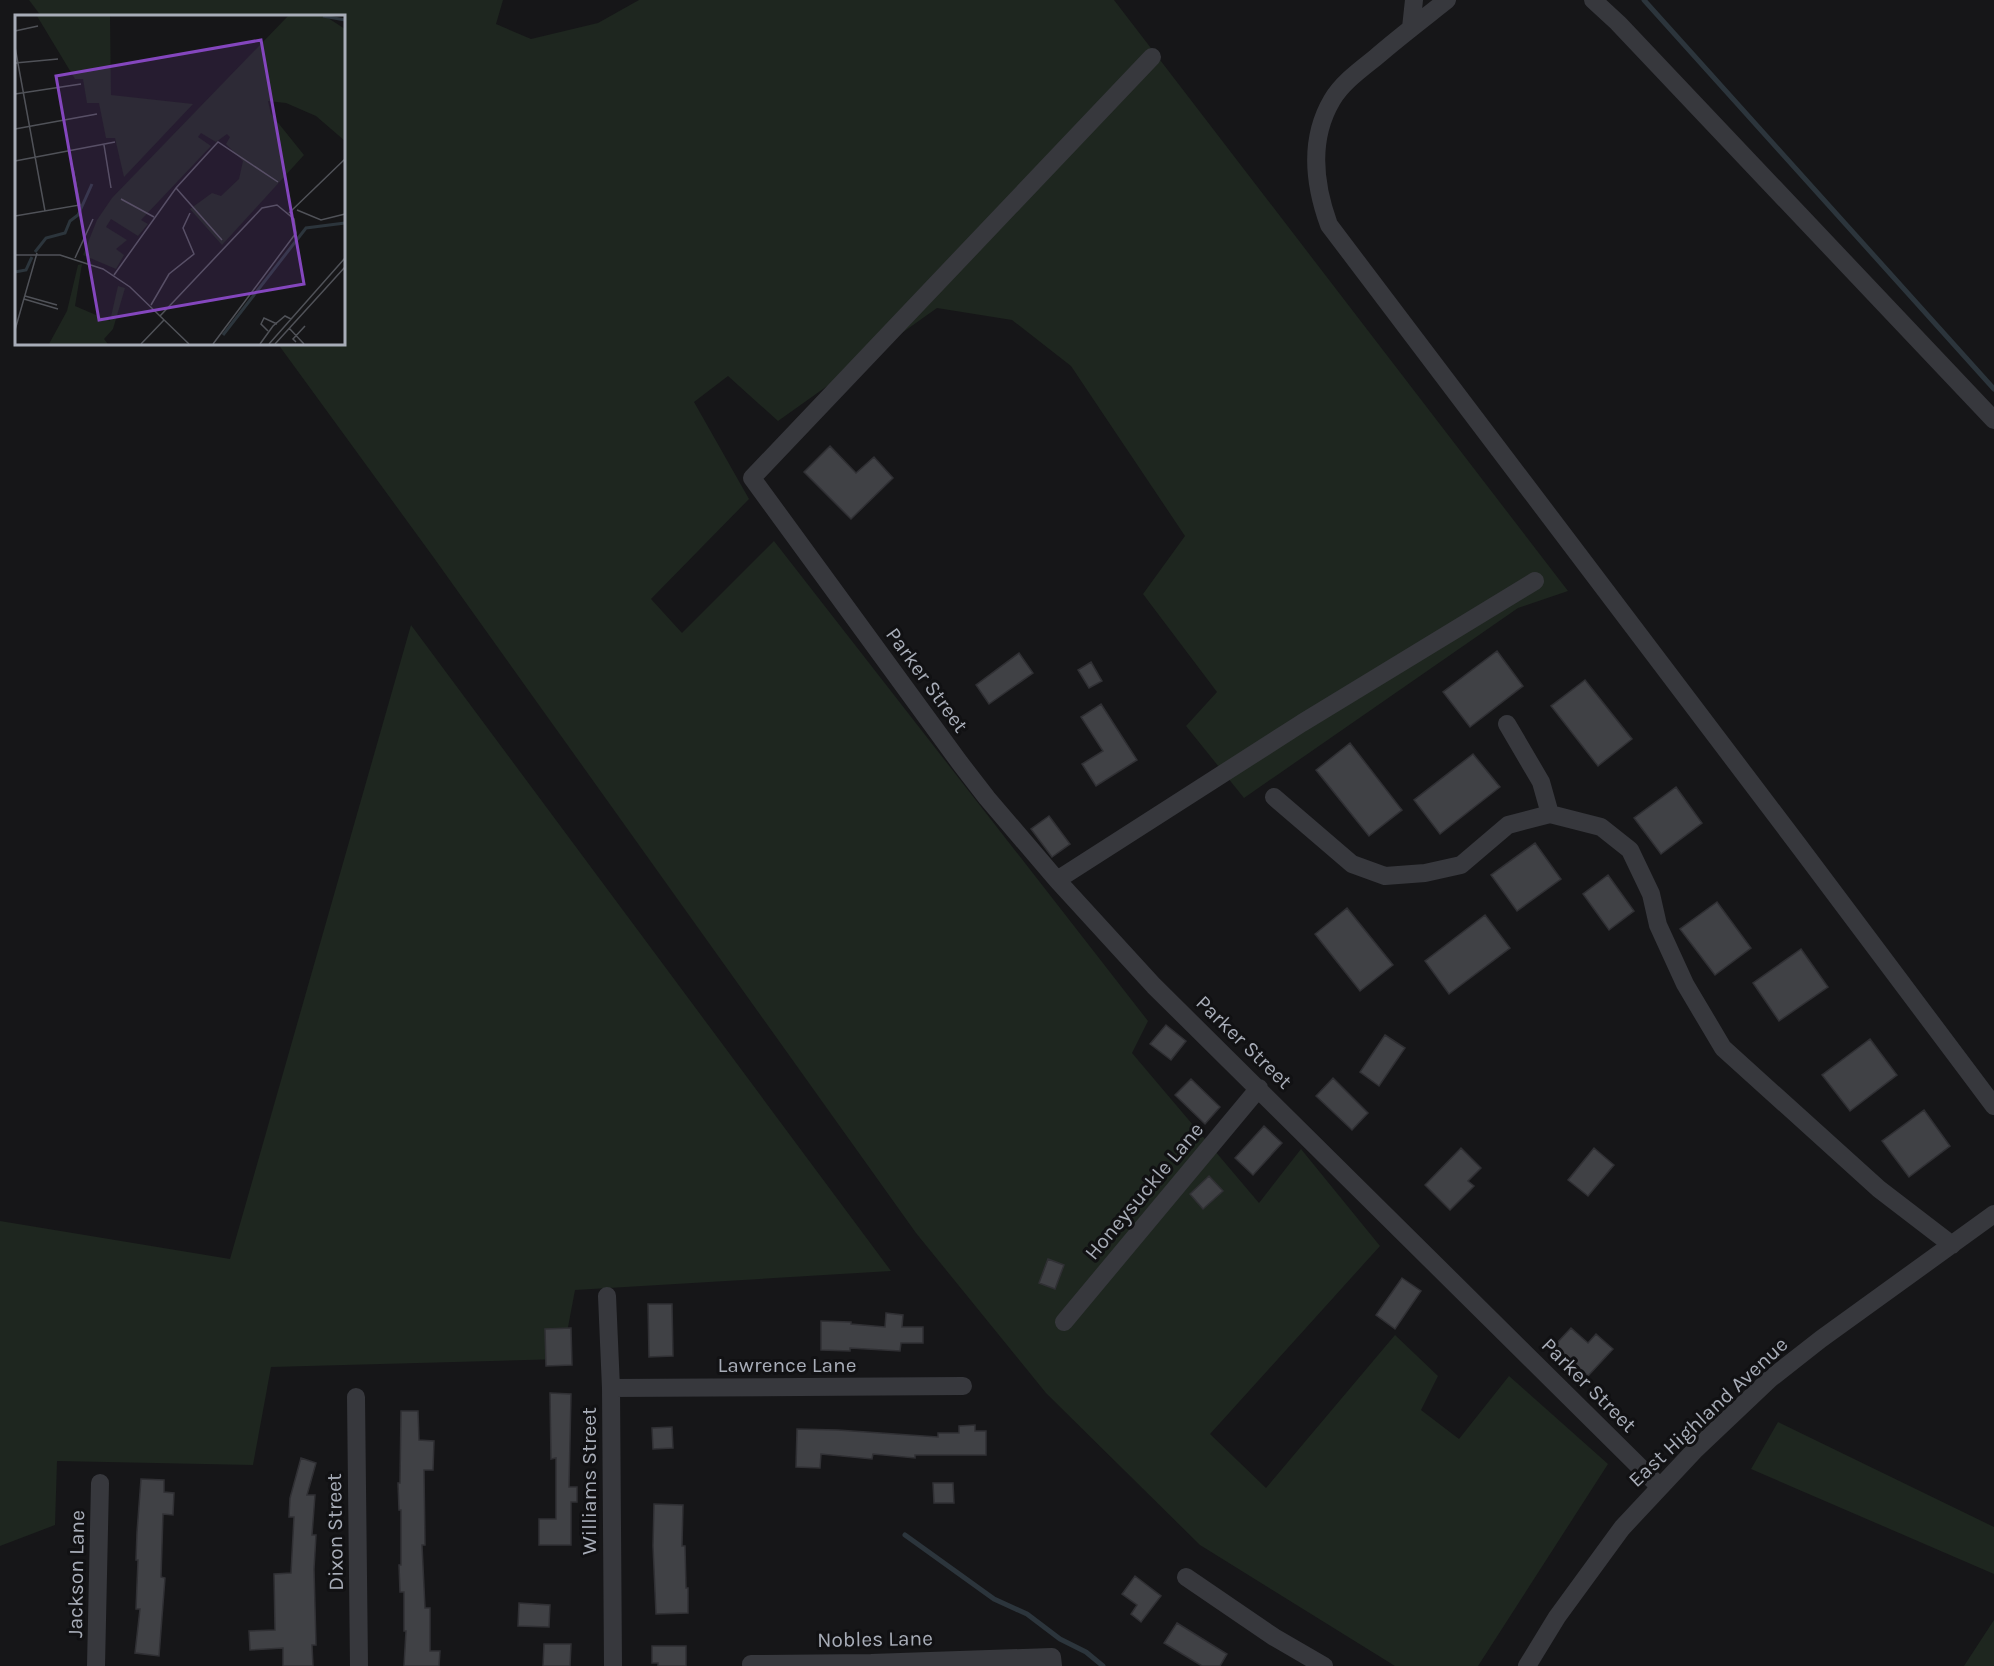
<svg xmlns="http://www.w3.org/2000/svg" width="1994" height="1666" viewBox="0 0 1994 1666" font-family="Karla,sans-serif">
	<style>
		.green { fill: #1e261f }
		.lines { fill: none; stroke-linecap: round; stroke-linejoin: round }
		.stream { stroke: #2c353c; stroke-width: 5 }
		.building { fill: #404145; stroke: #303034; stroke-width: 1.5 }
		.minor { stroke: #37383d; stroke-width: 18 }
		.labels { text-anchor: middle; stroke-width: 6; stroke-linejoin: round; paint-order: stroke }
		.street-label { font-size: 21px; fill: #a8adb8; stroke: #111113 }
		.inset-river { fill: none; stroke: #2c353c; stroke-width: 3 }
		.inset-road { fill: none; stroke: #505258; stroke-width: 1.5 }
		.view { fill: #8446be; fill-opacity: 0.15; stroke: #8446be; stroke-width: 3 }
		.inset-edge { fill: none; stroke: #a8adb8; stroke-width: 3 }
	</style>
	<rect width="100%" height="100%" fill="#161618"/>
	<path class="green" d="M29,0H503L496,24L531,39L598,23L639,0H1114L1568,591L1518,608L1244,798L1186,726L1217,692L1143,594L1185,536L1071,366L1012,320L937,308L778,421L728,376L694,402L749,499L651,599L682,633L774,541L1148,1021L1132,1053L1259,1203L1301,1149L1380,1246L1210,1434L1266,1488L1395,1335L1438,1376L1421,1410L1459,1439L1509,1376L1608,1464L1478,1666H1395L1200,1545L1046,1393L916,1233L434,558L278,344H344V16H41Z
		M411,625L891,1271L575,1290L562,1359L271,1367L253,1465L57,1461L55,1525L0,1546V1221L230,1259Z
		M1778,1422L1994,1527V1574L1751,1469Z
		M1994,1620V1666H1964Z"/>
	<g class="lines">
		<path class="stream" d="M1644,0L1994,389
			M905,1535L994,1599L1027,1614L1060,1639L1086,1652L1103,1666"/>
	</g>
	<path class="building" d="M830,446L856,473L874,457L893,478L851,519L804,472Z
		M1497,651L1523,686L1470,727L1443,692Z
		M1019,653L1033,673L989,704L976,685Z
		M1091,662L1102,681L1089,688L1078,670Z
		M1585,680L1632,739L1598,766L1551,706Z
		M1101,704L1137,760L1096,786L1082,764L1103,751L1081,717Z
		M1350,743L1402,810L1369,836L1316,770Z
		M1473,754L1500,787L1440,834L1414,800Z
		M1676,787L1702,823L1661,854L1634,818Z
		M1049,816L1070,844L1052,857L1031,829Z
		M1535,843L1561,879L1517,911L1491,875Z
		M1608,875L1634,911L1609,930L1583,894Z
		M1717,902L1751,948L1715,975L1680,929Z
		M1347,908L1393,965L1360,991L1315,934Z
		M1485,915L1510,948L1449,994L1425,961Z
		M1801,949L1828,987L1779,1021L1753,983Z
		M1166,1025L1186,1041L1171,1060L1150,1044Z
		M1385,1035L1405,1048L1379,1086L1360,1072Z
		M1870,1039L1897,1075L1850,1111L1822,1075Z
		M1333,1078L1368,1113L1352,1130L1316,1096Z
		M1191,1079L1220,1107L1205,1124L1175,1095Z
		M1924,1110L1950,1146L1909,1177L1882,1141Z
		M1264,1126L1282,1143L1253,1175L1235,1158Z
		M1461,1148L1481,1168L1468,1181L1474,1186L1450,1210L1425,1185Z
		M1594,1148L1614,1165L1588,1196L1568,1180Z
		M1209,1176L1223,1191L1203,1209L1190,1194Z
		M1048,1259L1064,1265L1055,1289L1039,1283Z
		M1402,1278L1421,1291L1395,1329L1376,1315Z
		M648,1304H672L673,1356L649,1357Z
		M886,1313L903,1315L902,1327H923V1343H901L900,1351L850,1348V1351L821,1350V1321L851,1322V1324L885,1327Z
		M571,1328L572,1365L546,1366L545,1329Z
		M1571,1328L1588,1343L1596,1334L1613,1349L1588,1376L1555,1345Z
		M550,1393L571,1394L569,1487H577V1502H571V1545H539V1519H556V1458L551,1459Z
		M401,1411H418L419,1440L434,1441L433,1470H424L425,1545H422L425,1608H430V1651H440L439,1666H404L406,1631H404V1592H400L399,1565H401V1510H399L398,1483H400Z
		M975,1425V1431H986V1455H915V1458L873,1454L872,1459L821,1454L820,1468L796,1467L797,1429L838,1430L938,1437V1433H959V1426Z
		M672,1427L673,1448L653,1449L652,1428Z
		M301,1458L316,1463L307,1495H315L312,1535H316L314,1569L316,1645H312L313,1666H283V1648L250,1650L249,1631L275,1630L274,1574L291,1573L294,1517H289L290,1498Z
		M141,1479L164,1480V1492L174,1493L173,1515L163,1514L161,1577L165,1578L159,1656L135,1653L140,1609H136L138,1560H136L137,1532Z
		M933,1483H953L954,1503H934Z
		M654,1504L683,1505L682,1546H685L686,1588H688V1613L656,1614L653,1546Z
		M1135,1576L1161,1596L1141,1622L1131,1614L1137,1605L1122,1594Z
		M519,1603L550,1605L549,1627L518,1626Z
		M1177,1623L1227,1654L1220,1666H1202L1164,1643Z
		M544,1644H571L570,1666H543Z
		M652,1646H686V1666H658V1663H652Z"/>
	<g class="lines">
		<path class="minor" d="M1447,0C1423,19 1398,38 1375,58C1360,70 1342,83 1332,100C1309,139 1314,184 1329,225L1799,846L1994,1106
			M1593,0L1618,23L1994,420
			M1411,28L1414,0
			M1152,57L752,478L960,763L987,798L1057,880L1154,986L1660,1487
			M1507,724L1541,782L1550,814
			M1274,797L1352,864L1385,876L1425,873L1461,865L1508,825L1550,814L1601,827L1630,850L1651,894L1658,925L1685,984L1723,1048L1879,1189L1952,1245
			M1057,880L1302,723L1535,581
			M607,1296L611,1388L613,1666
			M1064,1322L1259,1088
			M611,1388L963,1386
			M356,1397L359,1666
			M1186,1577L1274,1637L1324,1666
			M751,1664L871,1663L1052,1657L1053,1666
			M96,1666L100,1483
			M1527,1666L1557,1617L1622,1528L1694,1451L1770,1379L1821,1339L1994,1214"/>
	</g>
	<g class="labels">
		<g class="street-label">
			<text transform="translate(927 680) rotate(54)" y="7">Parker Street</text>
			<text transform="translate(1244 1042) rotate(44)" y="7">Parker Street</text>
			<text transform="translate(1144 1191) rotate(-50)" y="7">Honeysuckle Lane</text>
			<text x="787" y="1372">Lawrence Lane</text>
			<text transform="translate(1589 1385) rotate(45)" y="7">Parker Street</text>
			<text transform="translate(1708 1412) rotate(-43)" y="7">East Highland Avenue</text>
			<text transform="translate(589 1481) rotate(-90)" y="7">Williams Street</text>
			<text transform="translate(335 1532) rotate(-91)" y="7">Dixon Street</text>
			<text transform="translate(76 1574) rotate(-89)" y="7">Jackson Lane</text>
			<text transform="translate(875 1639) rotate(-1)" y="7">Nobles Lane</text>
		</g>
	</g>
	<g transform="translate(15 15)">
		<rect width="330" height="330" fill="#161618"/>
		<path d="M22,1H95L96,80L178,89L109,162L100,123H91L84,88H72L68,64H60ZM273,1H310L330,14V126L301,101L271,88L253,86L256,99L289,140L207,230L175,194L197,178L206,181L224,164L228,146L211,129L215,122L212,119L201,127L186,118L183,122L196,131L126,205L133,209L123,221L96,204L91,212L112,225L101,234L109,240L101,254L68,240L82,205L97,183ZM67,249L60,291L95,306L103,271L110,273L98,314L89,324L93,329H34L52,296L63,250Z" fill="#1e261f"/>
		<path class="inset-river" d="M308,1L330,5M20,237L31,223L50,218L55,206L63,200L77,169M0,257L11,255L17,242M208,320L291,213L330,208"/>
		<path class="inset-road" d="M0,16L23,11M0,32L30,196M0,48L43,44M0,79L66,69M0,114L82,99M89,130L96,173M0,146L100,127M161,173L207,225M106,184L139,202M282,195L306,205L330,199M274,198L330,144M0,201L65,190L58,153M0,240H45L88,254L115,272L174,329M60,243L78,204M99,260L161,173L203,127L263,167M10,281L42,290M9,284L43,294M136,290L154,259L179,239L168,213L175,198M145,301L247,193L262,190L279,204L281,218L198,329M274,313L289,329M0,315L22,238M253,316L246,309L249,303L262,309M281,327L278,324L290,311M126,329L149,305M245,329L258,311L270,301L276,304M254,329L330,243M260,329L330,252"/>
		<path class="view" d="M246,25L289,269L84,305L41,61Z"/>
		<rect width="330" height="330" class="inset-edge"/>
	</g>
</svg>
